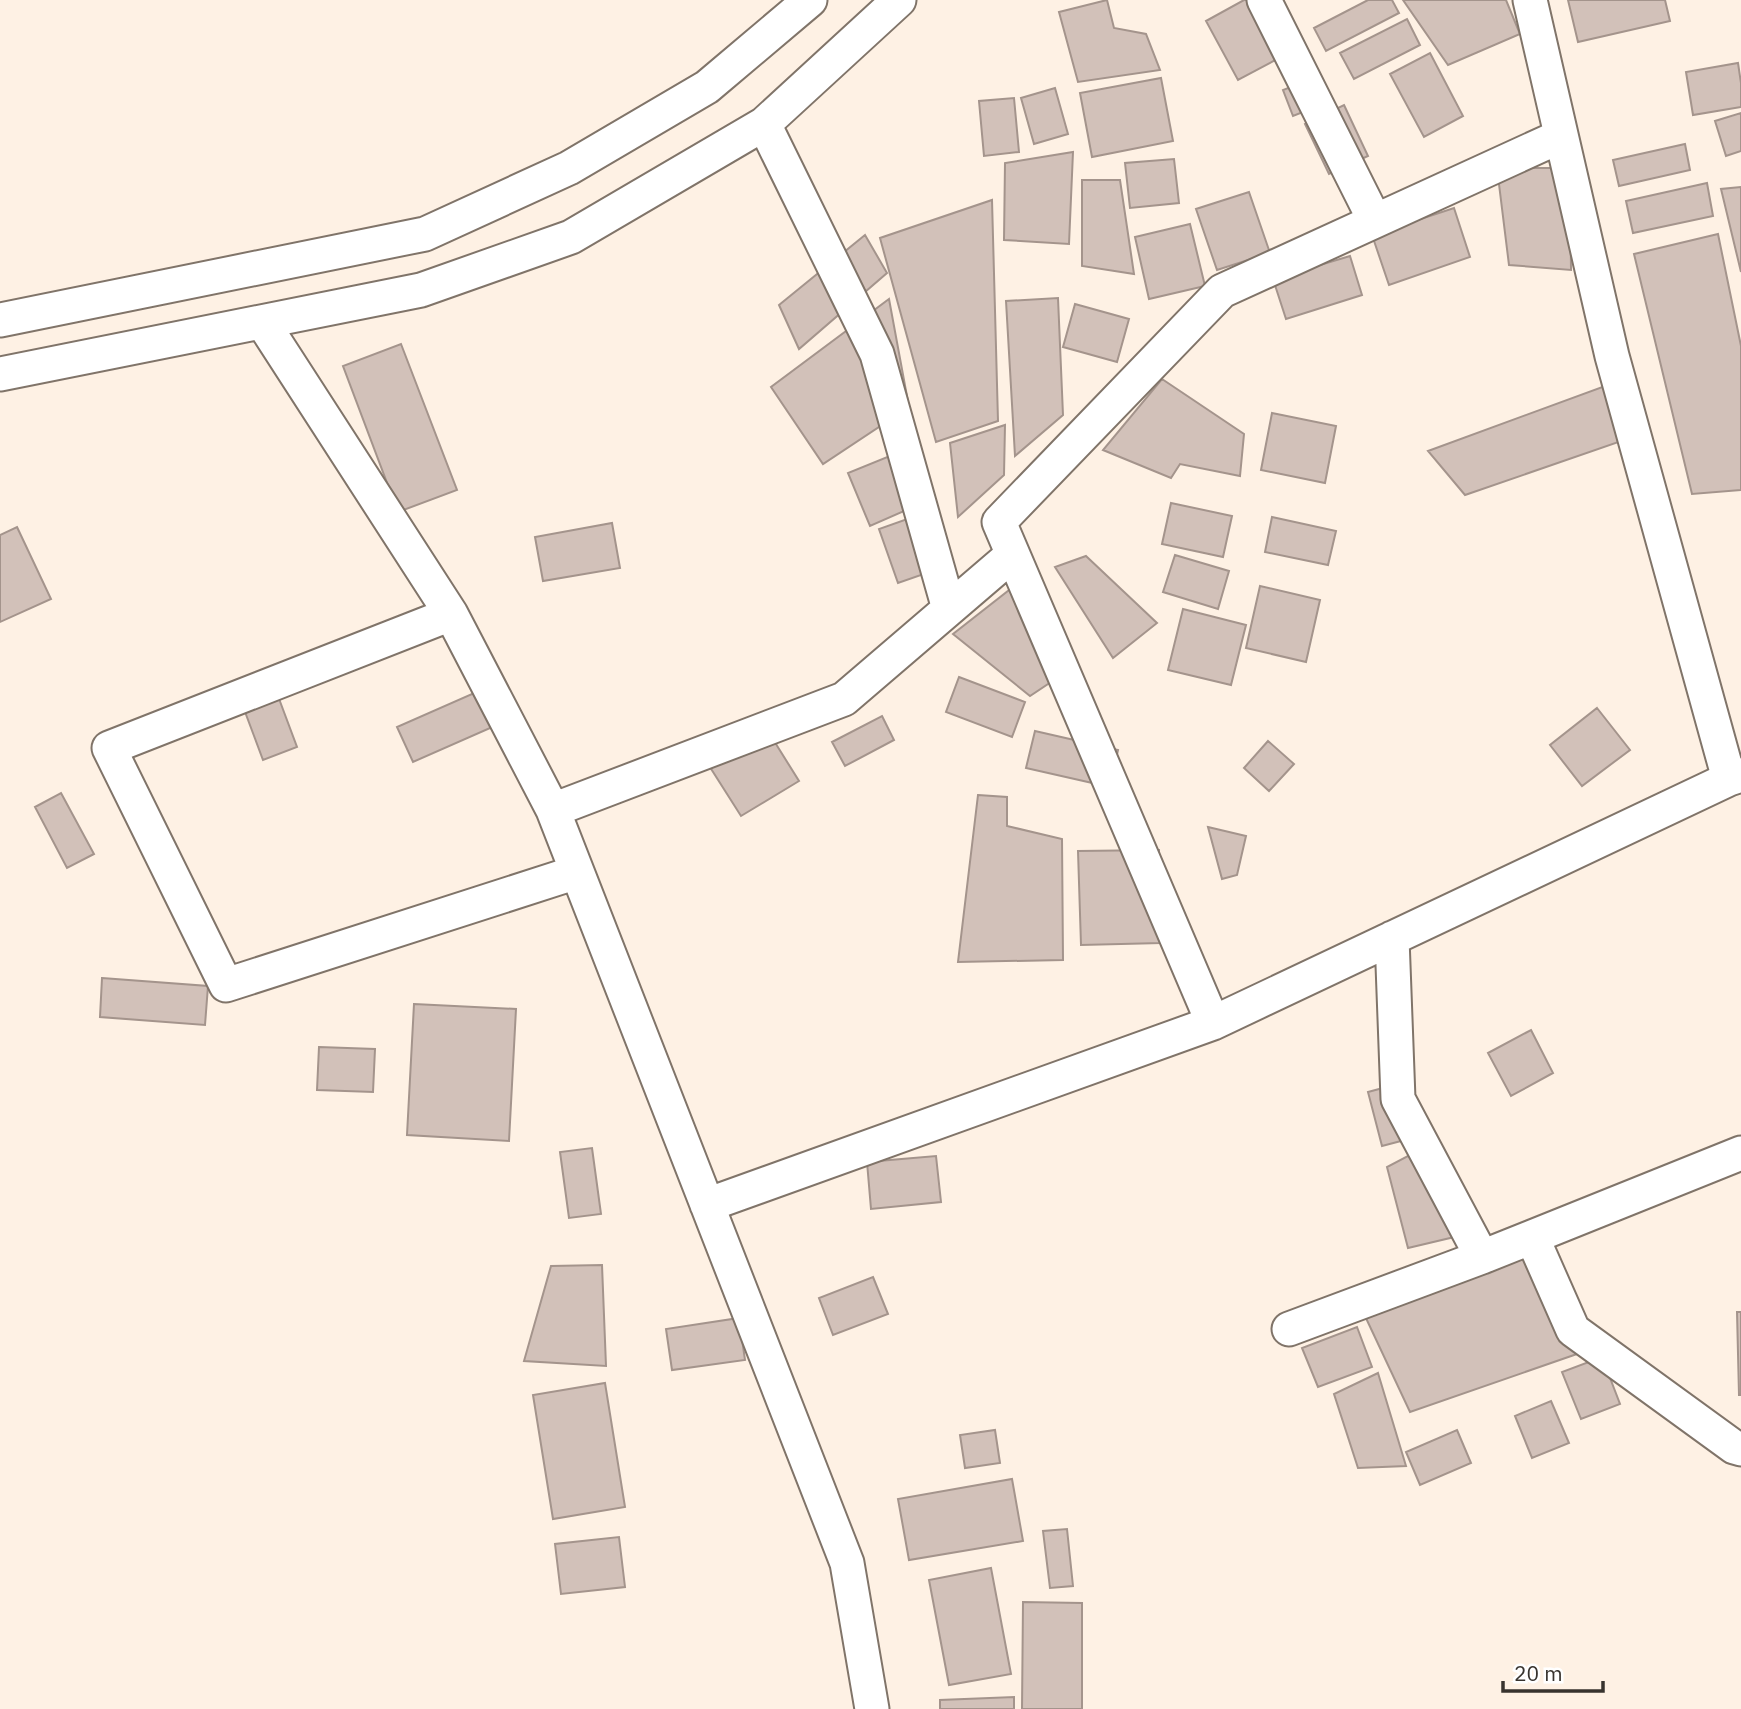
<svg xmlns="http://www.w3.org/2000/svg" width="1741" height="1709" viewBox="0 0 1741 1709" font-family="'IBM Plex Sans',sans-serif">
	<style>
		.building { fill: #d2c1b9; stroke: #a4948c; stroke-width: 2 }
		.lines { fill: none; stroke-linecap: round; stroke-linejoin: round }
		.minor-casing { stroke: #807469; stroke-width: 37 }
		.minor { stroke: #fff; stroke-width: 33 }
	</style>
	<rect width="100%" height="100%" fill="#fef1e4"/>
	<path class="building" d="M1107,0L1114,28L1146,34L1160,70L1078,82L1059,12Z
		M1244,0H1267L1294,50L1238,80L1206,21Z
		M1368,0H1392L1399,13L1326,51L1314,28Z
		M1403,0H1506L1520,34L1448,65Z
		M1568,0H1665L1670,21L1578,42Z
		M1407,19L1420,45L1354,79L1340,53Z
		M1430,53L1463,116L1424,137L1390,74Z
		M1738,63L1741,83V107L1693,115L1686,72Z
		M1316,77L1326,103L1293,116L1283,90Z
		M1161,78L1173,141L1092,157L1080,93Z
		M1055,88L1068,134L1034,144L1021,98Z
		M1014,98L1019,152L984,156L979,101Z
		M1344,105L1368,156L1329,174L1305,124Z
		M1741,113V151L1726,156L1715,121Z
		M1685,144L1690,170L1619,186L1613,160Z
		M1073,152L1069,244L1004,240L1005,163Z
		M1174,159L1179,203L1130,208L1125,163Z
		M1497,168H1570L1571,270L1509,265Z
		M1082,180H1120L1134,274L1082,266Z
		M1707,183L1713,216L1633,233L1626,201Z
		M1741,187V272L1721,189Z
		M1249,192L1270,253L1217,270L1196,209Z
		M992,200L998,421L936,442L880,238Z
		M1454,208L1470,257L1389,285L1372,235Z
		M1190,224L1205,286L1149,299L1135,237Z
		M1718,234L1741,346V490L1692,494L1634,254Z
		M865,235L887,273L799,349L779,305Z
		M1350,256L1362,295L1286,319L1273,279Z
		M1058,298L1063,415L1015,456L1006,301Z
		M889,299L909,407L823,464L771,387Z
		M1075,304L1129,319L1117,362L1063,347Z
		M401,344L457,490L398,512L343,366Z
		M1162,379L1244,434L1240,476L1180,464L1171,478L1103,450Z
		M1616,382L1636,436L1465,495L1428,451Z
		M1272,413L1336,426L1325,483L1261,470Z
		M1005,425L1004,475L958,517L950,443Z
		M907,449L929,500L870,526L848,473Z
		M1171,503L1232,516L1223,557L1162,544Z
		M927,512L947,566L898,583L879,529Z
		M1272,517L1336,531L1328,565L1265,552Z
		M612,523L620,568L543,581L535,537Z
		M17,527L51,599L0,622V535Z
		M1175,555L1229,571L1218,609L1163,592Z
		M1086,556L1157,623L1113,658L1055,567Z
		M1260,586L1320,600L1306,662L1246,648Z
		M1013,587L1069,670L1030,696L953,634Z
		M1183,609L1246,625L1231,685L1168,670Z
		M959,677L1025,702L1012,737L946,712Z
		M272,680L297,747L263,760L238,693Z
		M481,690L497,725L413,762L397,727Z
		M1597,708L1630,750L1582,786L1550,745Z
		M882,716L894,740L845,766L832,742Z
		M766,728L799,781L741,816L708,764Z
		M1035,731L1118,750L1110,787L1026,768Z
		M1268,741L1294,764L1269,791L1244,768Z
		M61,793L94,854L67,868L35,807Z
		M978,795L1007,797V826L1062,839L1063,960L958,962Z
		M1208,827L1246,836L1237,875L1222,879Z
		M1159,850L1161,943L1081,945L1078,851Z
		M102,978L208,986L205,1025L100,1017Z
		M414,1004L516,1009L509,1141L407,1135Z
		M1531,1030L1553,1073L1511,1096L1488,1053Z
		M319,1047L375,1049L373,1092L317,1090Z
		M1405,1082L1420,1136L1382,1146L1368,1092Z
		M592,1148L601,1214L569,1218L560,1152Z
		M1423,1148L1467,1234L1408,1248L1387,1167Z
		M936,1156L941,1202L871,1209L867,1162Z
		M1530,1255L1603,1345L1410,1412L1365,1316Z
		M602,1265L606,1366L524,1361L551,1266Z
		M873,1277L888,1314L833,1335L819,1298Z
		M1737,1312H1741V1395H1739Z
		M739,1318L745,1360L672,1370L666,1329Z
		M1357,1327L1372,1367L1318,1387L1302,1348Z
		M1602,1357L1620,1404L1581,1419L1562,1372Z
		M1378,1373L1406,1466L1358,1468L1334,1394Z
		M605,1383L625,1507L553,1519L533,1395Z
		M1551,1401L1569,1443L1532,1458L1515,1416Z
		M995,1430L1000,1463L965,1468L960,1435Z
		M1457,1430L1471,1463L1420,1485L1406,1452Z
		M1012,1479L1023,1541L909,1560L898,1499Z
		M1067,1529L1073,1586L1050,1588L1043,1531Z
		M619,1537L625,1587L561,1594L555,1544Z
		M991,1568L1011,1674L949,1685L929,1580Z
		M1023,1602L1082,1603V1709H1022Z
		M1014,1697V1709H940V1700Z"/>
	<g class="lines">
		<defs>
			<path id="minor" d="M1264,0L1375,221
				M1530,0L1612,356L1729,779L1741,775
				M764,124L877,354L949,609
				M1561,136L1222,291L999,522L1213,1023L1729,779
				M0,320L425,234L569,168L707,87L810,0
				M263,323L451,614L553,810L847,1563L872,1709
				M0,374L421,290L571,237L764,124L899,0
				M451,614L109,748L226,985L577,872
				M553,810L844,699L1012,555
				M1392,938L1398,1099L1482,1257L1532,1237
				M1741,1153L1532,1237L1573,1330L1734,1447L1741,1449
				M707,1205L1213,1023
				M1289,1329L1482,1257"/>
		</defs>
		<use href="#minor" class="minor-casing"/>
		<use href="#minor" class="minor"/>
	</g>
	<path d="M1503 1681v10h100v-10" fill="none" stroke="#38332e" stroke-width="3.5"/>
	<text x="1514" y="1681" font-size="21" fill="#38332e" stroke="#ffffff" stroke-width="5" paint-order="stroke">20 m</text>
</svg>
